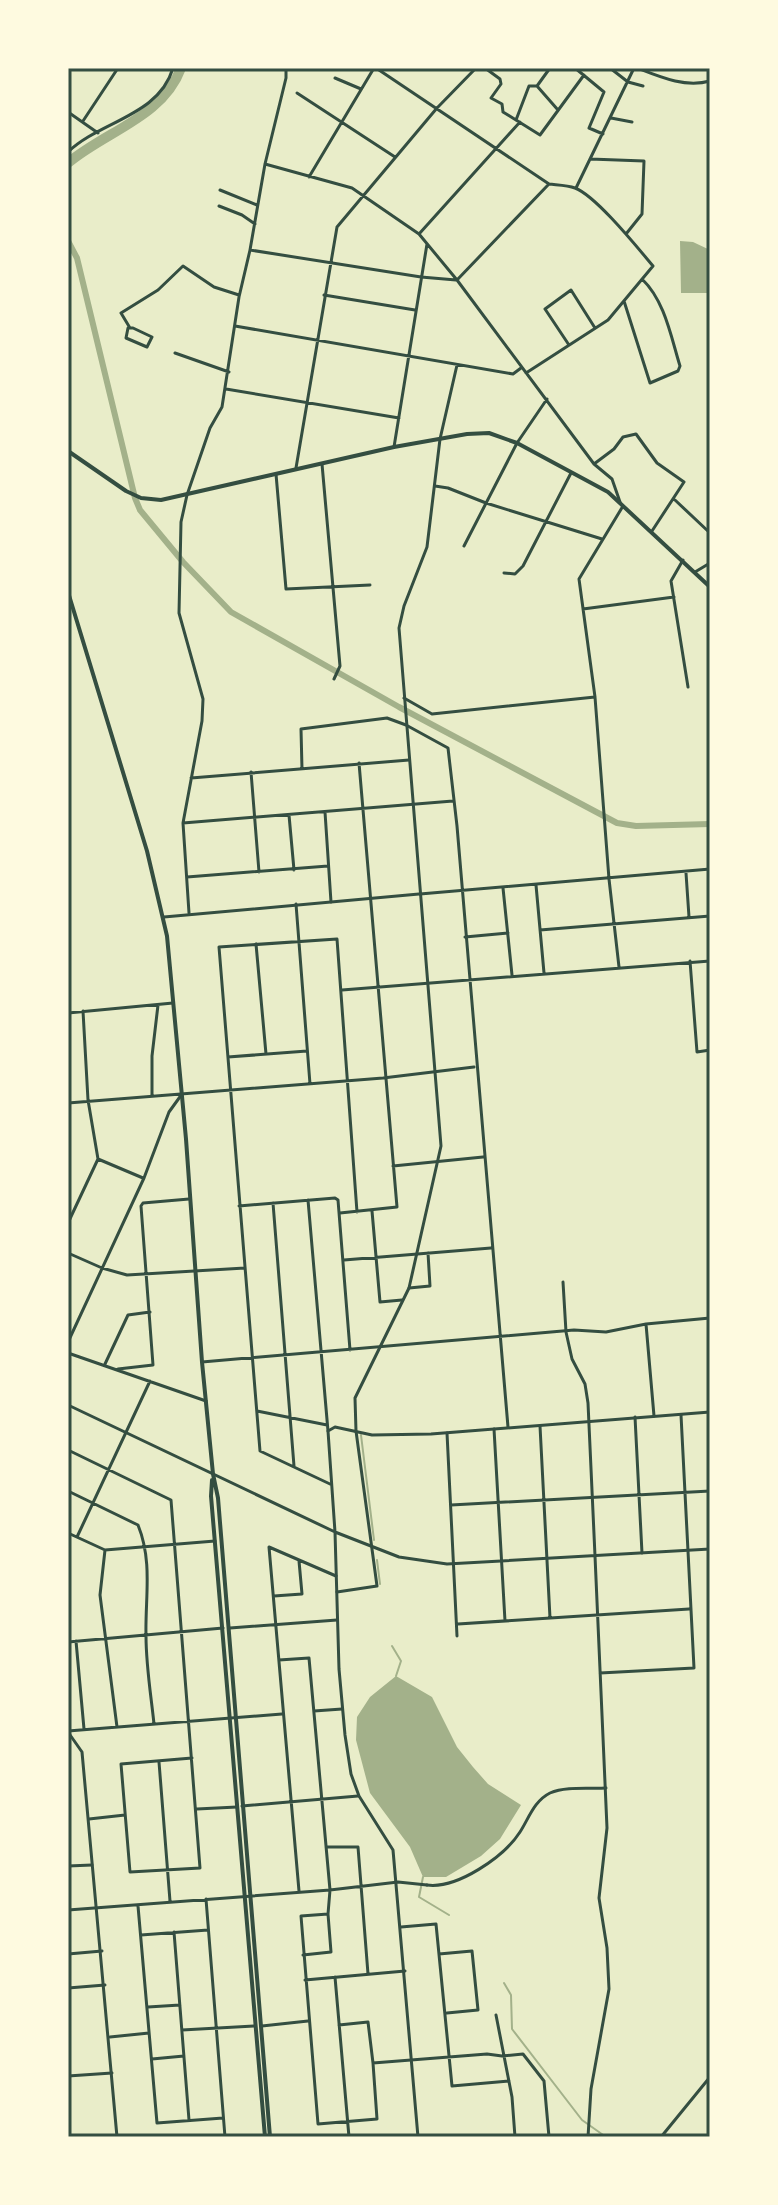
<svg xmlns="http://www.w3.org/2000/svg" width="778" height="2205" viewBox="0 0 778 2205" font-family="Overpass,sans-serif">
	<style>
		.water { fill: #a3b18a }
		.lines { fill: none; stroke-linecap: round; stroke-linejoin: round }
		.stream { stroke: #a3b18a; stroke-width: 2 }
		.canal { stroke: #a3b18a; stroke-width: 6 }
		.river { stroke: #a3b18a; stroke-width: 10 }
		.minor { stroke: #344e41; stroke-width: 3 }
		.tertiary { stroke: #344e41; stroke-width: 3 }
		.primary { stroke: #344e41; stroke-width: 4 }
		.trunk { stroke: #344e41; stroke-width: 4 }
		.neatline { fill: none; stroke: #344e41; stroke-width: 3 }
	</style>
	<rect width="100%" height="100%" fill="#e9edc9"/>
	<path class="water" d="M680,241L693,242L710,250V293H681Z
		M396,1676L432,1697L457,1747L473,1767L488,1784L521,1805L500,1839L481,1856L446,1877H423L410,1847L370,1793L356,1740L357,1717L370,1697Z"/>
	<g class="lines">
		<path class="stream" d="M361,1435L374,1540
			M377,1560L380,1584
			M392,1646L401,1661L396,1676
			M423,1877L419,1897L449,1915
			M504,1983L511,1995L512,2029L582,2120L606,2137"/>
		<path class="canal" d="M68,241L77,258L135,498L140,510L183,562L231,612L399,707L617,823L636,826L710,824"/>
		<path class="river" d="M68,163C106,131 163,117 181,68"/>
		<path class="minor" d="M376,68L549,184C557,185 567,185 575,188C596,196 637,247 653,266L608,320L526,373
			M485,68L500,79L501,84L491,98L502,104L503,112L540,135L584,75
			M575,68L604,92L589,128L603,134
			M610,68L628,82L643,86
			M637,68C660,77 685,88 710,81
			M335,78L361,89
			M537,86L550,68
			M297,93L395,157
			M68,112L98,133
			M611,118L632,122
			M516,120L529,86H537L558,110
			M83,121L118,68
			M68,152C100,121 159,116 173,68
			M590,159L644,161L642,214L626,234
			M265,164L352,188L419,234L457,280L594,464L612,479L620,502
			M309,177L374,68
			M576,188L634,68
			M220,190L257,205
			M219,206L242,215L255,224
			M419,234L520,122
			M250,250L421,277L456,280
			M457,280L548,185
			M324,295L415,310
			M624,301L650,383L678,371L680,366C671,337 665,301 642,279
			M235,326L513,374L521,368
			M128,328H133L152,337L147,347L126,338Z
			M130,328L121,313L158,290L183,266L214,287L239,295
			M569,345L545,309L571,290L595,328
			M175,353L229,372
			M226,389L399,418
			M440,439L457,365
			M394,447L427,244
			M322,464L340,666L334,679
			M594,464L614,449L623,437L636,434L657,463L684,482L652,531
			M296,468L337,227L437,108L476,68
			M276,474L286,589L370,585
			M435,486L448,488L486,503L602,539
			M675,500L710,533
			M464,546L517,443L547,399
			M683,560L671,581L688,687
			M695,572L710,563
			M504,573L515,574L523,566L571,473
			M583,609L674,597
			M404,698L432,714L595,697
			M302,769L301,729L387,718L406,725L448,748L457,826L508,1427
			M251,772L259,872
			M191,778L409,760
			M325,812L331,902
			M289,815L294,870
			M183,823L453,801
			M686,873L689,917
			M187,877L328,866
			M536,885L544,973
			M503,888L512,975
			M420,894L710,869
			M296,904L310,1084
			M189,913L183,823L202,721L203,699L179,613L181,522L187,495L210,428L222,407L239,297L250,250L265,164L286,78V68
			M540,930L710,916
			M465,937L508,933
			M256,944L266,1054
			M690,961L697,1052L710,1050
			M619,967L609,879L595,697L579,579L623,506
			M342,990L710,961
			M68,1013L173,1003
			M228,1057L307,1051
			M152,1096V1056L158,1005
			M68,1103L383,1078L474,1067
			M98,1159L143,1178
			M393,1166L483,1157
			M308,1200L328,1431
			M273,1203L294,1466
			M239,1206L335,1198L338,1200L350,1350
			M372,1211L380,1302L402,1300
			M340,1213L397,1207L359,763
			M68,1223L98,1159L88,1100L83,1011
			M68,1253L102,1268L127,1275L245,1268
			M344,1260L491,1248
			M409,1288L430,1286L428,1253
			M646,1324L654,1416
			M68,1342L144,1178L169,1112L182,1094
			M68,1353L206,1401
			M202,1362L574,1330L606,1332L646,1324L710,1318
			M105,1364L128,1315L150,1312
			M118,1369L153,1365L141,1206L143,1203L189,1199
			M257,1411L327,1425
			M635,1417L642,1553
			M540,1426L550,1618
			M494,1429L505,1621
			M447,1433L457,1636
			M68,1450L171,1500L200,1868L130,1872L121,1764L192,1758
			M330,1484L260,1451L219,947L337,939L357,1212
			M68,1491L138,1525C153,1562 145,1598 146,1636C146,1666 151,1695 154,1724
			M451,1505L710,1491
			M68,1533L105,1550L215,1541
			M77,1537L150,1381
			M105,1550L100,1595L117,1727
			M337,1592L377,1586L356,1431
			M274,1596L302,1594L299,1561
			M458,1624L689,1609
			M230,1628L337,1620
			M76,1641L84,1729
			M68,1642L223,1628
			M279,1660L309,1658L330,1890L328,1914L301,1916L318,2124L377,2119L373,2063L487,2054L502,2056L523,2054L544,2081L549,2137
			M600,1673L694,1668L681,1415
			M314,1711L342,1709
			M68,1731L282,1714
			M159,1762L170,1901
			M242,1806L358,1796
			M197,1809L237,1807
			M89,1819L125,1815
			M326,1847H358L368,1974
			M68,1866L92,1865
			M299,1891L269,1547L336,1576
			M206,1899L225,2137
			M138,1906L157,2123L223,2118
			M68,1910L330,1890L398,1882L427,1885
			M401,1927L436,1924L452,2086L509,2081
			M174,1932L189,2120
			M141,1935L208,1930
			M68,1954L102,1951
			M439,1954L472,1951L478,2010L447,2013
			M303,1955L331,1952L328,1914
			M335,1977L349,2137
			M305,1980L405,1971
			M68,1988L105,1985
			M148,2007L180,2005
			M496,2015L512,2097L515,2137
			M339,2025L368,2022L373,2063
			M262,2026L308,2021
			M68,2028V2039
			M182,2030L254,2026
			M110,2037L149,2033
			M152,2059L184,2056
			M68,2076L112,2073
			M588,2137L591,2089L609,1989L607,1948L599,1898L607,1828L595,1556
			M661,2137L710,2077"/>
		<path class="tertiary" d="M164,917L419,894
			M563,1282L566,1332L572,1359L585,1384L588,1403L595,1556
			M68,1405L335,1532L399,1557L447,1564L710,1549
			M356,1431L355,1398L409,1288L441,1146L399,628L404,606L427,547L440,439
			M68,1732L82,1752L117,2137
			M427,1885C457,1889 504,1857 520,1832C529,1818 534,1801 550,1793C566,1786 588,1789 606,1788
			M418,2137L393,1850L359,1796L351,1774L345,1735L339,1669L335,1532L328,1431L335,1427L372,1435L431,1434L710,1412"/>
		<path class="primary" d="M68,451L126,491L141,498L161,500L394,447L467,434L489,433L517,443L608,492L710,587"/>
		<path class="trunk" d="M68,592L147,851L167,936L186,1139L202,1362L213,1474L218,1498L270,2137
			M212,1480L211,1496L265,2137"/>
	</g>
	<rect width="778" height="2205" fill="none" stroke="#fefae0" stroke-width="140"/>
	<rect x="70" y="70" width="638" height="2065" class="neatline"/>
</svg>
